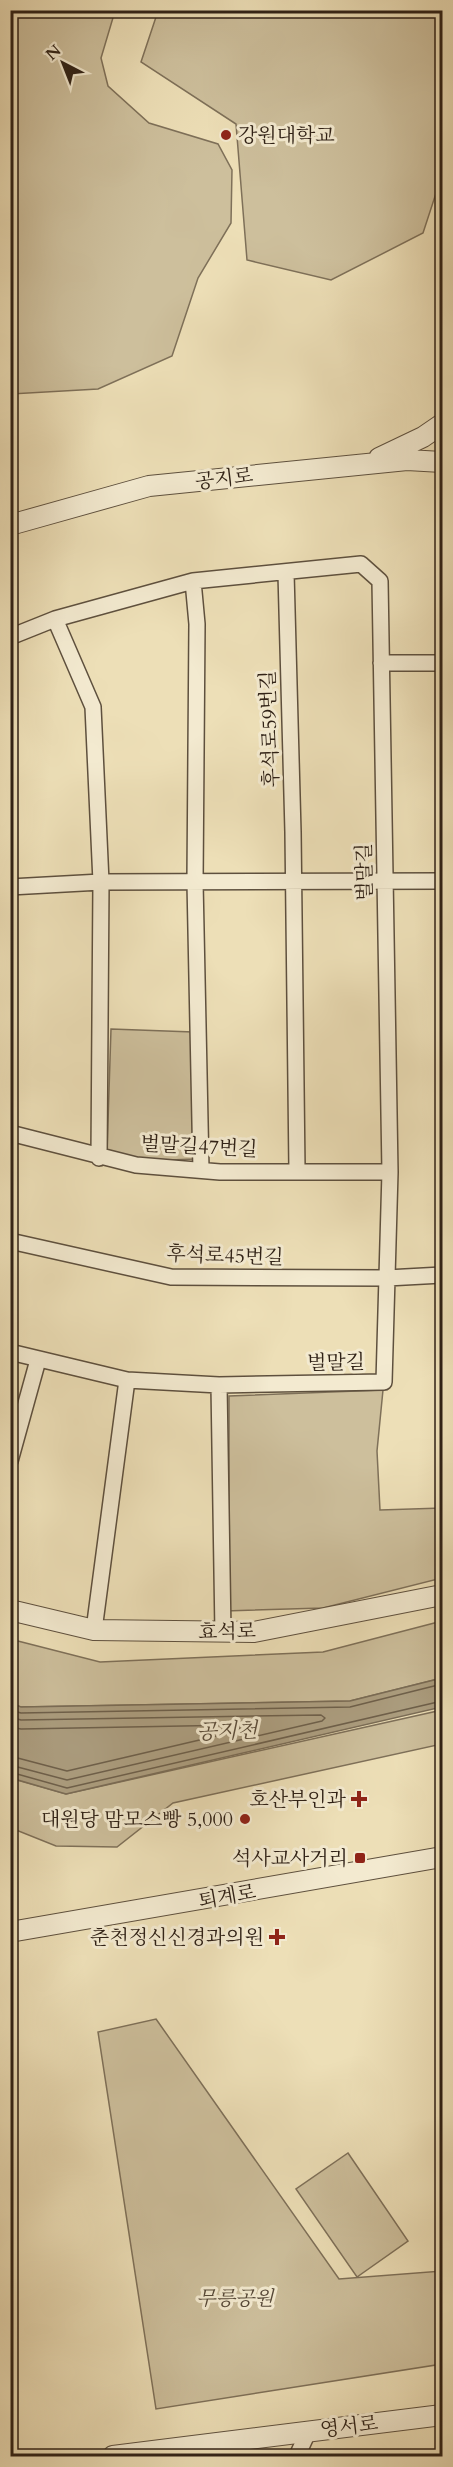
<svg xmlns="http://www.w3.org/2000/svg" width="453" height="2467" viewBox="0 0 453 2467" font-family="Cardo,'Noto Serif KR',serif">
	<style>
		.green { fill: #cdbf9c; stroke: #7e7059; stroke-width: 1.5 }
		.water { fill: #ac9e80; stroke: #7a6c56; stroke-width: 1.5 }
		.lines { fill: none; stroke-linecap: round; stroke-linejoin: round }
		.shore { stroke: #6e604b; stroke-width: 1.5 }
		.minor-casing { stroke: #5e503e; stroke-width: 18 }
		.tertiary-casing { stroke: #5e503e; stroke-width: 22 }
		.minor { stroke: #f3ead0; stroke-width: 15 }
		.tertiary { stroke: #f3ead0; stroke-width: 20 }
		.poi-dot { fill: #8f2418; stroke: #f3ead0; stroke-width: 2 }
		.labels { text-anchor: middle; stroke-width: 6; stroke-linejoin: round; paint-order: stroke }
		.poi-label { font-size: 20px; fill: #2f2116; stroke: #f3ead0; text-anchor: end }
		.street-label { font-size: 20px; fill: #2f2116; stroke: #f3ead0 }
		.park-label { font-size: 20px; font-style: italic; fill: #564838; stroke: #f3ead0 }
		.water-label { font-size: 21px; font-style: italic; fill: #5b4d3b; stroke: #f3ead0 }
	</style>
	<rect width="100%" height="100%" fill="#eddfb7"/>
	<filter id="stains"><feTurbulence type="fractalNoise" baseFrequency=".00333" numOctaves="4"/><feColorMatrix values="0 0 0 0 .2 0 0 0 0 .09 0 0 0 0 .02 0 0 0 .5 -.17"/></filter>
	<radialGradient id="worn" r=".72"><stop offset=".6" stop-color="#630" stop-opacity="0"/><stop offset="1" stop-color="#630" stop-opacity=".3"/></radialGradient>
	<path class="green" d="M11,10L115,11L101,58L108,86L149,123L218,144L232,170L231,223L198,278L172,356L98,389L11,394Z
		M158,11H442V175L423,233L331,280L247,260L236,124L141,62Z
		M111,1029L193,1032L194,1159L146,1161L107,1153Z
		M383,1390L377,1451L380,1510L442,1508V1578L323,1608L225,1611L229,1529V1396Z
		M442,1621V1678L350,1701L20,1707L11,1703L10,1639L100,1662L323,1652Z
		M442,1710V1744L173,1803L117,1847L56,1846L11,1828L10,1778L66,1794Z
		M156,2019L339,2279L442,2271V2364L156,2409L98,2032Z
		M348,2153L408,2241L357,2277L296,2189Z"/>
	<path class="water" d="M442,1678V1707L66,1794L11,1778V1703L21,1707L350,1701Z"/>
	<g class="lines">
		<path class="shore" d="M10,1710L21,1713L350,1707L442,1684
			M10,1717L21,1720L321,1715L325,1718L322,1721L67,1780L10,1765
			M10,1727L21,1729L237,1725L240,1728L238,1731L67,1771L10,1756
			M10,1772L67,1788L442,1701"/>
		<defs>
			<path id="minor" d="M286,573L293,832L297,1170
				M193,581L197,624L195,882L201,1170
				M55,619L93,707L101,882L99,1158
				M10,637L55,619L193,581L361,564L380,581L390,1172L384,1382L219,1385L127,1380L10,1352
				M381,663H442
				M10,887L101,882L442,881
				M10,1133L136,1165L220,1172H390
				M10,1241L171,1277L387,1278L442,1275
				M219,1385L223,1633
				M10,1461L38,1360
				M94,1630L127,1380
				M297,2456L309,2430"/>
			<path id="tertiary" d="M379,458L423,437L442,424
				M10,525L149,486L407,460L442,462
				M10,1610L94,1630L254,1632L442,1595
				M10,1932L442,1857
				M113,2456L442,2415"/>
		</defs>
		<use href="#minor" class="minor-casing"/>
		<use href="#tertiary" class="tertiary-casing"/>
		<use href="#minor" class="minor"/>
		<use href="#tertiary" class="tertiary"/>
	</g>
	<g class="poi-dot">
		<circle cx="226" cy="135" r="6"/>
		<path d="M356 1790h6v6h6v6h-6v6h-6v-6h-6v-6h6z"/>
		<circle cx="245" cy="1819" r="6"/>
		<rect x="354" y="1852" width="12" height="12" rx="3"/>
		<path d="M274 1928h6v6h6v6h-6v6h-6v-6h-6v-6h6z"/>
	</g>
	<g class="labels">
		<g class="poi-label">
			<text x="238" y="142" text-anchor="start">강원대학교</text>
			<text x="346" y="1806">호산부인과</text>
			<text x="233" y="1826">대원당 맘모스빵 5,000</text>
			<text x="348" y="1865">석사교사거리</text>
			<text x="264" y="1944">춘천정신신경과의원</text>
		</g>
		<g class="street-label">
			<text transform="translate(224 478) rotate(-7)" y="7">공지로</text>
			<text transform="translate(269 729) rotate(-92)" y="7">후석로59번길</text>
			<text transform="translate(364 872) rotate(-91)" y="7">벌말길</text>
			<text transform="translate(199 1146) rotate(3)" y="7">벌말길47번길</text>
			<text transform="translate(225 1255) rotate(2)" y="7">후석로45번길</text>
			<text transform="translate(336 1362) rotate(-1)" y="7">벌말길</text>
			<text transform="translate(227 1631) rotate(-1)" y="7">효석로</text>
			<text transform="translate(227 1896) rotate(-10)" y="7">퇴계로</text>
			<text transform="translate(349 2426) rotate(-7)" y="7">영서로</text>
		</g>
		<g class="park-label">
			<text x="235" y="2305">무릉공원</text>
		</g>
		<g class="water-label">
			<text transform="translate(227 1731) rotate(-2)" y="7">공지천</text>
		</g>
	</g>
	<rect width="453" height="2467" fill="none" stroke="#eddfb7" stroke-width="36"/>
	<rect x="12" y="12" width="429" height="2443" fill="none" stroke="#2f2116" stroke-width="3"/>
	<rect x="18" y="18" width="417" height="2431" fill="none" stroke="#2f2116" stroke-width="1.5"/>
	<g transform="translate(63 63) rotate(318)" stroke="#f3ead0" stroke-width="4.5" paint-order="stroke">
	<path d="M0-4.5L10 22L0 15L-10 22Z" fill="#2f2116"/>
	<text y="-9" font-size="16" font-weight="bold" text-anchor="middle" fill="#2f2116">N</text>
	</g>
	<rect width="100%" height="100%" filter="url(#stains)"/>
	<rect width="100%" height="100%" fill="url(#worn)"/>
</svg>
